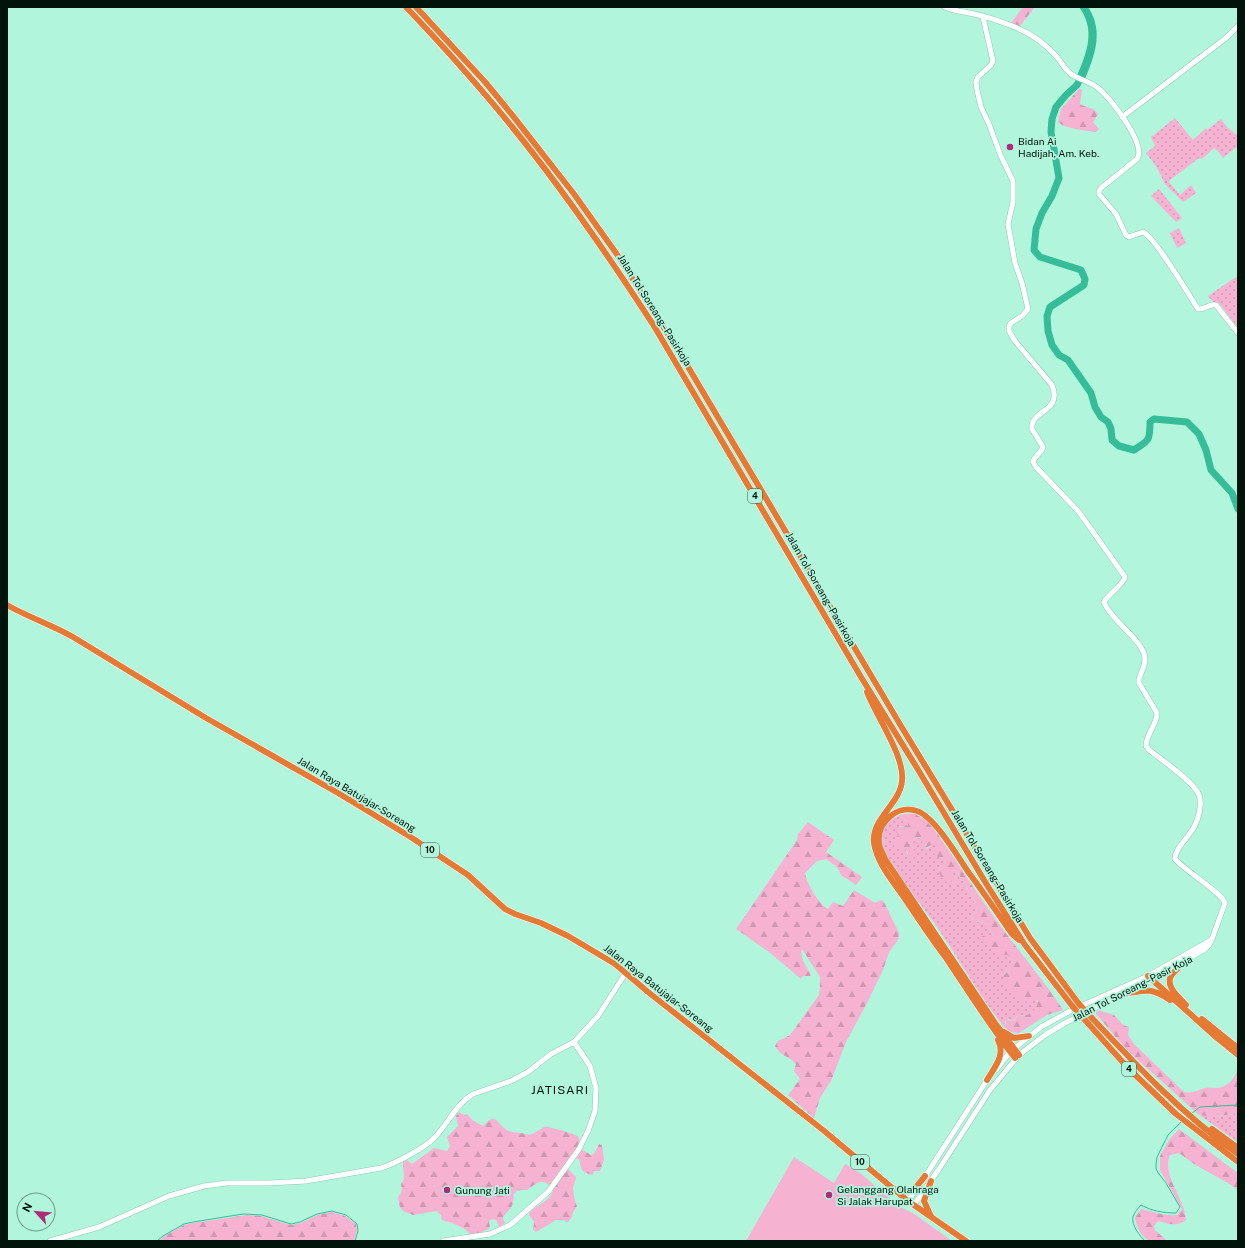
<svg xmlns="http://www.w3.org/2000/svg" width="1245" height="1248" viewBox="0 0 1245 1248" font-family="'Public Sans',sans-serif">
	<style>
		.grass { fill: url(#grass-dots) }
		.forest { fill: url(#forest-firs) }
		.pitch { fill: #f6b2d1 }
		.water { fill: #35bd98 }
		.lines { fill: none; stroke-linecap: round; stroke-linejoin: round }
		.stream { stroke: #35bd98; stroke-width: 1 }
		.river { stroke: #35bd98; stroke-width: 7 }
		.secondary-casing { stroke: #8acbb4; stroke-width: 6 }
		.highway-casing { stroke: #fff; stroke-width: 7 }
		.secondary { stroke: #fff; stroke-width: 5 }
		.highway { stroke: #e57a35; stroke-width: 6 }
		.highway-bridge-casing { stroke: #fff; stroke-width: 7; stroke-linecap: butt }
		.highway-bridge { stroke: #e57a35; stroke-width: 6 }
		.poi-dot { fill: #ae2c77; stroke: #b2f5dd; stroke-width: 1.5 }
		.labels { text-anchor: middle; stroke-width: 3.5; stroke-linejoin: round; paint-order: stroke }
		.shield { fill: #b2f5dd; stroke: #35584b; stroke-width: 1 }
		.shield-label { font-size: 9px; font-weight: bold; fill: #00140c }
		.poi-label { font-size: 10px; fill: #00140c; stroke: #b2f5dd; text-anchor: start }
		.street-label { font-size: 10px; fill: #00140c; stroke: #b2f5dd }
		.quarter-label { font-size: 12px; letter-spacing: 1px; fill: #00140c; stroke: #b2f5dd }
	</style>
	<defs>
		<pattern id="grass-dots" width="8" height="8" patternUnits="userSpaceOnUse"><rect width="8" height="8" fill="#f6b2d1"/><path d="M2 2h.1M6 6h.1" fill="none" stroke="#d198b2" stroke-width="1.8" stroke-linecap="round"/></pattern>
		<pattern id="forest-firs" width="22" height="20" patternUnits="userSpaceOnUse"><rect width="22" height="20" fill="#f6b2d1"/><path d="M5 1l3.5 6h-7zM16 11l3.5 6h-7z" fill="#d198b2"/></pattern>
	</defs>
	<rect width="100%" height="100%" fill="#b2f5dd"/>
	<path class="grass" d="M1175,118L1193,140L1206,128L1207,130L1221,119L1227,127L1238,136V146L1223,158L1217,150L1214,148L1202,159L1199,158L1170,180L1169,182L1180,195L1191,185L1196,193L1183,202L1165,184L1156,166L1146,153L1155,146L1151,137Z
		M1159,189L1182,218L1176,222L1151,196Z
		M1179,228L1186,243L1177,248L1170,233Z
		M1236,277L1238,278V328L1220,304L1217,302H1213L1208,296Z
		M900,815L902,818L908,822V826H899V835L908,855C910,847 911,840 921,837L922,838V846L927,849L931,845H935V854L946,862L944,867L939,871L952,882L958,885L959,881L957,877L952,874V872L955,870L964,882L966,887L973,898L977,910L971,917L975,921L987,924L993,935L992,938L980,940L1008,955L1011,960V967L1004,974L1038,1002C1036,1013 1028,1016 1018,1016L1013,1021L1008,1019L1005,1021V1028C977,993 956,953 930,917C915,894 885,868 882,840C880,829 890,819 900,815Z
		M1198,1114C1211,1119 1225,1114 1238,1114V1142Z"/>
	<path class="forest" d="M1023,7H1035L1019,27L1011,23Z
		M1080,88L1082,90L1080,104C1086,108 1094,107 1098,114L1093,122L1099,129L1096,132C1088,131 1062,128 1058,122L1061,109Z
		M905,814H915L928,821C953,855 975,891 999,924C1020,953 1044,980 1063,1010L1047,1015L1019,1033L1011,1032L1005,1028L1006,1020L1014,1021L1018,1016C1028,1016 1036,1013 1038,1001L1037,1000L1027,1002L1015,995L1003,986C1001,969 1013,973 1011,960L1008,955L995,954L992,947L980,940L979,938L983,936L991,938L993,935L987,924L975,921L971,917L977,910L973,898L958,873L955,870L952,872V874L957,877L959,881L958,885H956L952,882H946L941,877L939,871L944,867L946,862L934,854L935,846L931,845L924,849L922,846V838L921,837L917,838L911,844L913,848L915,856L914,858H910L906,850H901L894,847L895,839L899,835L895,831L897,827L908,826V822L902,818L900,815Z
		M808,822L834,840L826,852L862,877L856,885L841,875L837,867L826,859L817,861L805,873C807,884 818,903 828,909L833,902L843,906L854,890L875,903L881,900L884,902L899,933L898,940L889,952L883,970L867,1003L846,1042L831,1081L820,1098L814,1118L788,1095L800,1079L794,1071L796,1064C788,1055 780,1056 775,1046L778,1041L790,1035L819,995L820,988V977L802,949C799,957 807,967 811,975L810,976H803L801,979L769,952L736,929L797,840L798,834Z
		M1096,1011H1101L1114,1015L1123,1025L1129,1027L1128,1035L1134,1044L1184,1092C1192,1094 1197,1090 1205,1088C1208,1087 1211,1088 1214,1088C1228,1088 1234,1080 1238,1068V1114C1225,1114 1210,1119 1198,1114L1127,1050L1096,1014Z
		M459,1112L464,1115L467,1114L472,1120L483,1126C496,1111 497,1124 507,1130C512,1133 519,1132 525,1134C533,1137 538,1129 545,1127C549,1126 574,1134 578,1136L580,1141L579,1145L581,1149L591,1155L594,1154L599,1144L602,1145L604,1160L600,1171H594L593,1175C580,1172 582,1170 579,1159L573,1157L565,1166L576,1177C576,1180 574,1184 573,1187C573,1190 575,1203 577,1206L573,1212L572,1217L567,1223L564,1220H556L536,1232L533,1230L534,1222L529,1215V1213C536,1205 549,1202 553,1191C544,1176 538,1182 527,1190C509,1190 516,1194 512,1206C510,1210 506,1213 503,1217V1218L505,1223L499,1227L496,1220L494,1219L490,1220L489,1222L490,1227C484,1233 479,1233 470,1234C462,1225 453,1224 442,1220L441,1215L436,1211L413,1215L403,1211L400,1207L398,1198L402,1190L401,1184L404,1179L403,1161L407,1160L412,1164L434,1148L447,1151L450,1146L447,1137L458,1126L456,1116Z
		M1179,1129L1238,1173V1190L1231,1185L1194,1164L1179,1153L1170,1155C1161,1175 1185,1198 1186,1220C1177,1227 1169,1224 1158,1221L1154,1226L1155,1230L1167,1241C1163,1241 1156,1242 1151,1241C1141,1238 1137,1227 1135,1218L1141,1209C1155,1212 1162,1216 1177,1215L1182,1209L1160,1170V1156L1169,1140Z
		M332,1212L345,1216L356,1224L357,1231L354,1241H159L163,1237L184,1225L193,1223L247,1215L261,1216L291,1225L301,1223L317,1215Z"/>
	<path class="pitch" d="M794,1157L834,1183L845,1164L860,1173L900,1207L913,1213L952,1241H746Z"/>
	<path class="water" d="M1079,7H1088C1104,31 1095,55 1085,79L1077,76C1087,52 1096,30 1079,7Z"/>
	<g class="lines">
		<path class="stream" d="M1191,1114L1200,1107L1238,1105
			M157,1241L163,1236L184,1224L193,1222L243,1214L262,1215L291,1224L300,1222L317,1214L332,1211L346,1215L357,1224L358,1231L355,1241
			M1145,1241C1140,1236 1131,1225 1133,1217C1134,1213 1138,1208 1141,1205C1152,1211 1163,1213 1176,1213L1180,1207L1166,1183L1159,1174L1156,1169V1165L1157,1157L1168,1135L1182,1121"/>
		<path class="river" d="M1083,73L1077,85L1066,95L1056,107L1052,119L1051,132L1059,178L1052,196L1042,213L1036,229L1034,250L1040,257L1081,270L1085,279L1084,285L1050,307L1047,316L1048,331L1052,345L1059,355L1068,360L1091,393L1095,407L1101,417L1108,422L1111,429L1112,440L1119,446L1134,450C1149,440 1150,441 1150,422L1154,419L1187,422L1199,434L1206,450L1211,470L1232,493L1238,509"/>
		<defs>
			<path id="secondary" d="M945,7C953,11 961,11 969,13C983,15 1002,22 1015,27C1032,34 1046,44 1057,57C1062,63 1065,70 1071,74C1079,80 1090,81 1098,88C1110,97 1147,145 1137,159L1101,188L1099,191V194L1116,214L1126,235L1129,237L1143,232C1155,237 1189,295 1198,309C1205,310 1210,303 1216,305L1238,333
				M1122,117L1226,38L1238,26
				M996,1070L1010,1052L1041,1027L1072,1010L1148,976L1211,940
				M924,1178L989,1077
				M908,1201L917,1188
				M914,1205L939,1169L990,1090L1019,1055L1045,1035L1065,1023L1156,978L1205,949L1209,945L1212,939L1225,903C1222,893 1184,870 1175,859C1175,849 1185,841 1190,833C1197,825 1203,806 1199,795C1195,783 1161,759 1149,750L1146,746C1146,734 1157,725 1157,713L1139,683V679C1141,673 1145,666 1145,659C1145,641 1111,621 1104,602C1109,593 1124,584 1125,577L1079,512L1036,467L1033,462C1034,456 1041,454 1043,447L1032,429C1030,409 1063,413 1052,385L1015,341L1009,331V326L1011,323L1022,316L1028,309L1022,283L1015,263L1008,224L1013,202V181L1000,154L989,124L981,107L977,90L976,82L978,77L991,65L993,61L983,17
				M50,1241L99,1227L169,1196L204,1186L227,1183H269L306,1181L381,1168C394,1164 425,1148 434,1138C448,1124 456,1104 473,1094L511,1081L528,1072L551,1054L574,1042L598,1016L625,974
				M443,1241L490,1234L510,1225L548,1192L579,1149L588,1131L595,1111L596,1088L590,1066L574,1042"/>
			<path id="highway" d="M406,7C443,46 479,86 513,128C564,191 610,258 654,326L861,677L917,768L987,885L1025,945L1073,1007
				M416,7L486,83L513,116L574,194L616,253L678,350L901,726L1030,938L1079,1004
				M7,605C28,617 52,625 73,637L206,718L338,793L409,836L468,875L505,909L515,914L541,923L568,936L600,955L615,964L648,992L823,1130L908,1201L966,1241
				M867,692C876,716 905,756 902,781C900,804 871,819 874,843C877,863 892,880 903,896C917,917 931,938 946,958C969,992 990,1026 1015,1058
				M1184,962C1180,967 1174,971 1171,976C1165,987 1180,998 1186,1005
				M1148,976L1217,1038L1238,1055
				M1124,994C1145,990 1151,987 1170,1000
				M1091,1017C1137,1066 1183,1115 1238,1154
				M1202,1019L1238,1048
				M1085,1020L1128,1068L1176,1114L1238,1162
				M1004,1032L1014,1038L1029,1036
				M1019,1055L995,1023L885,859C883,853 879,848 879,842C877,822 898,804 917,811C935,817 958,857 969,873C984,893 998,914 1012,934L1019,940
				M987,1080C994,1068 1006,1055 998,1040
				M1212,1129L1238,1148
				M931,1181L924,1201L931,1216
				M897,1189C912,1196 916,1187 925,1176"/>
		</defs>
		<use href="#secondary" class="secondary-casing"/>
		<use href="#highway" class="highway-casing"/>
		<use href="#secondary" class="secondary"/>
		<use href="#highway" class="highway"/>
		<defs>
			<path id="highway-bridge" d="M1079,1004L1091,1017
				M1073,1007L1085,1020"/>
		</defs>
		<use href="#highway-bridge" class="highway-bridge-casing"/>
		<use href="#highway-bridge" class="highway-bridge"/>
	</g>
	<g class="poi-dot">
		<circle cx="1010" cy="147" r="4"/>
		<circle cx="447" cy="1190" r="4"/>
		<circle cx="829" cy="1195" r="4"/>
	</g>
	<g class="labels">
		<g class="shield">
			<rect x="748" y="489" width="14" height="14" rx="3"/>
			<rect x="421" y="843" width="18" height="14" rx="3"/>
			<rect x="1122" y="1062" width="14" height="14" rx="3"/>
			<rect x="851" y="1155" width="18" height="14" rx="3"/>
		</g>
		<g class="shield-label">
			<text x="755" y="499">4</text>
			<text x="430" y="853">10</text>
			<text x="1129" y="1072">4</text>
			<text x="860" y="1165">10</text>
		</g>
		<g class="poi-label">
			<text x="1018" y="145">Bidan Ai<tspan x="1018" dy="12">Hadijah, Am. Keb.</tspan></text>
			<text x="837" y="1193">Gelanggang Olahraga<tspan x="837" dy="12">Si Jalak Harupat</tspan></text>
			<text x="455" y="1194">Gunung Jati</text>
		</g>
		<g class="street-label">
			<text transform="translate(655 310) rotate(58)" y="4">Jalan Tol Soreang–Pasirkoja</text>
			<text transform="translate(821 589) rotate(60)" y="4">Jalan Tol Soreang–Pasirkoja</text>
			<text transform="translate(357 794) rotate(31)" y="4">Jalan Raya Batujajar-Soreang</text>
			<text transform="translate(988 866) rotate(59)" y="4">Jalan Tol Soreang–Pasirkoja</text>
			<text transform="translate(659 988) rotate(38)" y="4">Jalan Raya Batujajar-Soreang</text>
			<text transform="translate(1132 988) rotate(-27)" y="4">Jalan Tol Soreang–Pasir Koja</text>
		</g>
		<g class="quarter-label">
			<text x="560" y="1094">JATISARI</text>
		</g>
	</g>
	<rect width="1245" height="1248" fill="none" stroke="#00140c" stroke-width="16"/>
	<g transform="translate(36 1212) rotate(297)"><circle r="19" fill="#b2f5dd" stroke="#6b9b89"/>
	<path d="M0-3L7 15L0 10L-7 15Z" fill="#ae2c77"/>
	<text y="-6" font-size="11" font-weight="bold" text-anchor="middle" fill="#00140c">N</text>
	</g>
</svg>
